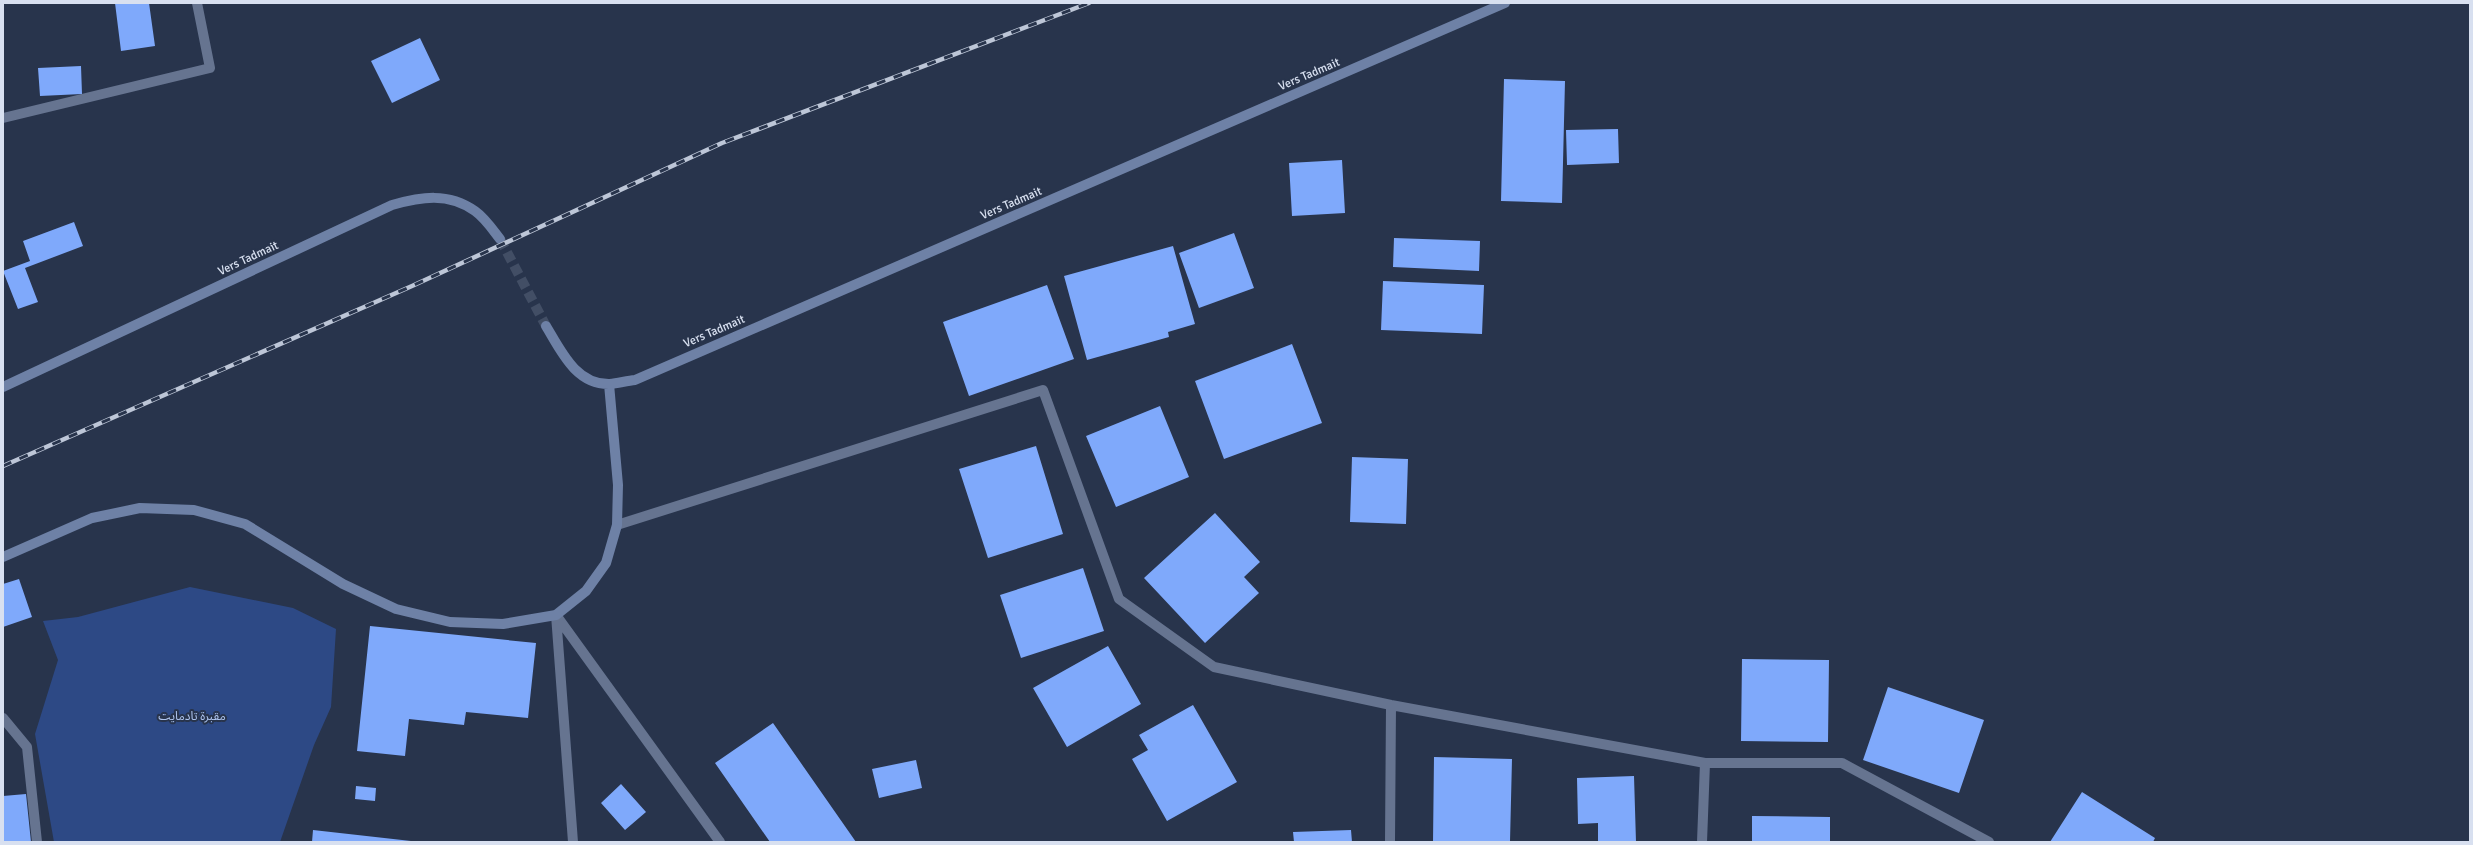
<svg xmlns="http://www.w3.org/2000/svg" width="2473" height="845" viewBox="0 0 2473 845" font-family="Signika,'Noto Sans Arabic',sans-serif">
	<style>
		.green { fill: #2d4985 }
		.building { fill: #7fa9fb }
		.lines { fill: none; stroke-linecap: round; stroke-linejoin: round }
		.secondary-tunnel { stroke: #424e65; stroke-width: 10; stroke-dasharray: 10 5; stroke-linecap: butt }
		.minor { stroke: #667490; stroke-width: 10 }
		.secondary { stroke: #6e81a6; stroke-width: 10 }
		.rail-casing { stroke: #bdc6d7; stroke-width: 4.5 }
		.rail { stroke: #28344c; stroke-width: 3; stroke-dasharray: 9; stroke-linecap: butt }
		.labels { text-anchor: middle; stroke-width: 4; stroke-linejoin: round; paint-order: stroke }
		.street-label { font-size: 12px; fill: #d8e0f0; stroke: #28344c }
		.park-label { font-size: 12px; fill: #aec4ee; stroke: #28344c }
	</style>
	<rect width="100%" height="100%" fill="#28344c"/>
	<path class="green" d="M190,587L293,608L336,629L331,707L314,745L280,842H54L35,734L58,660L43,621L78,617Z"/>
	<path class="building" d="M115,3H149L155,46L121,51Z
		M420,38L440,80L392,103L371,61Z
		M81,66L82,94L40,96L38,68Z
		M1504,79L1565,81L1562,203L1501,201Z
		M1618,129L1619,163L1567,165L1566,130Z
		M1342,160L1345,213L1292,216L1289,163Z
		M74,222L83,246L25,268L38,302L18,309L3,271L30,261L23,241Z
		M1234,233L1254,288L1199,308L1179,253Z
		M1394,238L1480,241L1479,271L1393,267Z
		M1173,246L1195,324L1168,332L1169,337L1087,360L1064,276Z
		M1383,281L1484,285L1482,334L1381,330Z
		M1047,285L1074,359L969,396L943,322Z
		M1292,344L1322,423L1224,459L1195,381Z
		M1160,406L1189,477L1116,507L1086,436Z
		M1036,446L1063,534L988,558L959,469Z
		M1352,457L1408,459L1406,524L1350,522Z
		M1215,513L1260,562L1244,577L1259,593L1205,643L1144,578Z
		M1083,568L1104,631L1021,658L1000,595Z
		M19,579L32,617L3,627V584Z
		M370,626L536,643L528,718L466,712L464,725L409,719L405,756L357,751Z
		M1108,646L1141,704L1067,747L1033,688Z
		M1742,659L1829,660L1828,742L1741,741Z
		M1888,687L1984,720L1959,793L1863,760Z
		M1193,705L1237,782L1167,821L1132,759L1148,750L1139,735Z
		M773,723L856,842H770L715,763Z
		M1434,757L1512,759L1510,842H1433Z
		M916,760L922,788L879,798L872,769Z
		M1634,776L1636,842H1598V823L1578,824L1577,778Z
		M621,784L646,812L625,830L601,803Z
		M356,786L376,788L375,801L355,799Z
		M2082,792L2155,838L2153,842H2050Z
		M26,794L31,842H3V796Z
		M1752,816L1830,817V842H1752Z
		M313,830L411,841V842H312Z
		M1351,830L1352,842H1294L1293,832Z"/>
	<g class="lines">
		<path class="secondary-tunnel" d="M500,239L546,326"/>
		<path class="minor" d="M3,118L210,68L197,3
			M617,525L1043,390L1119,599L1214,667L1391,705L1705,763H1842L1989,842
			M556,615L720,842
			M556,615L573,842
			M3,718L27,747L37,842
			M1390,842L1391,705
			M1702,842L1705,763"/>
		<path class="secondary" d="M546,326C561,351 576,385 610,384C618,383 627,381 635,380L1505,3
			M3,387L392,205C421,197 448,192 475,211C485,218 493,230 500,239
			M3,557L92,518L140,508L194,510L245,524L343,584L396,609L450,622L503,624L556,615L586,591L606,563L617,525L618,485L609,384"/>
		<defs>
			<path id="rail" d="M3,466L412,286L722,143L1089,3"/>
		</defs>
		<use href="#rail" class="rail-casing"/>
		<use href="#rail" class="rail"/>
	</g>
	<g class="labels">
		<g class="street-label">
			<text transform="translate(1309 74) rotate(-23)" y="4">Vers Tadmait</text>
			<text transform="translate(1011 203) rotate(-23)" y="4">Vers Tadmait</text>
			<text transform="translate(248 258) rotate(-25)" y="4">Vers Tadmait</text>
			<text transform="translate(714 331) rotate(-23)" y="4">Vers Tadmait</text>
		</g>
		<g class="park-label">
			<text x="192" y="720">مقبرة تادمايت</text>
		</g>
	</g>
	<rect width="2473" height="845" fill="none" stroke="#d8e0f0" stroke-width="8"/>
</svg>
